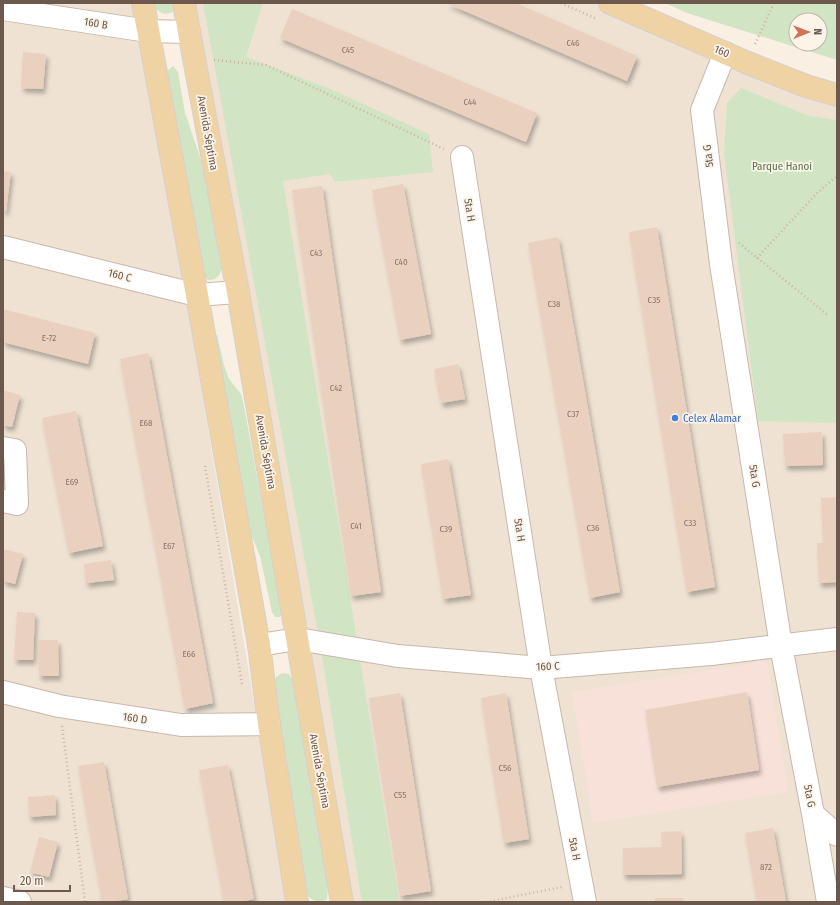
<svg xmlns="http://www.w3.org/2000/svg" width="840" height="905" viewBox="0 0 840 905" font-family="'Fira Sans Condensed',sans-serif">
	<style>
		.residential { fill: #efe2d3 }
		.commercial { fill: #f8e1d8 }
		.green { fill: #d1e4c4; fill-rule: evenodd }
		.building { fill: #ead0bf; filter: url(#shadow) }
		.lines { fill: none; stroke-linecap: round; stroke-linejoin: round }
		.minor-casing { stroke: #c8b8ac; stroke-width: 24 }
		.major-casing { stroke: #d6d0cd; stroke-width: 24 }
		.path { stroke: #cfb3a2; stroke-width: 2.5; stroke-dasharray: 1 3; stroke-linecap: butt }
		.minor { stroke: #fff; stroke-width: 22 }
		.major { stroke: #efd3a4; stroke-width: 22 }
		.shop-dot { fill: #3f7fe0; stroke: #fcf4e9; stroke-width: 1.5 }
		.labels { text-anchor: middle; stroke-width: 3.5; stroke-linejoin: round; paint-order: stroke }
		.number-label { font-size: 9px; fill: #8c766a }
		.street-label { font-size: 11px; fill: #6d584d; stroke: #fcf4e9 }
		.park-label { font-size: 11px; fill: #577749; stroke: #fcf4e9 }
		.shop-label { font-size: 11px; fill: #366cbe; stroke: #fcf4e9; text-anchor: start }
	</style>
	<defs>
		<filter id="shadow"><feDropShadow dx="2.5" dy="4.5" stdDeviation="2" flood-color="#0004"/></filter>
	</defs>
	<rect width="100%" height="100%" fill="#f9f0e3"/>
	<path class="residential" d="M3,3H132L136,34L186,297L258,727L285,902H3Z
		M185,3H610L837,95V902H342Z"/>
	<path class="commercial" d="M767,661L788,792L593,823L572,692Z"/>
	<path class="green" d="M155,3H175L176,6L173,12C166,15 162,14 156,9Z
		M203,3H263L246,57L328,88L429,134L433,172L335,182L330,174L283,181L399,902H362L320,644Z
		M665,3H837V60L687,13ZM796,20H820V44H796Z
		M173,66L178,72L185,113L201,160L208,194L222,269C219,277 216,280 208,280L203,275L167,76L168,70Z
		M741,88L809,116L837,120V427L836,423L758,421L724,153L727,103Z
		M215,334L217,335L224,365L229,379L241,394L244,406L282,613L280,617H275L272,612L260,556L248,527Z
		M282,673L289,674L294,683L328,887L327,899C318,905 312,901 306,893L274,686L276,677Z"/>
	<path class="building" d="M446,3H516L637,56L627,81Z
		M292,9L537,113L526,142L280,38Z
		M23,52L46,54L43,89L21,88Z
		M3,171L11,172L6,211H3Z
		M403,184L431,334L400,340L372,190Z
		M322,186L381,592L351,596L292,190Z
		M657,227L715,587L687,592L629,232Z
		M558,237L620,592L590,598L528,243Z
		M3,309L95,333L88,364L3,342Z
		M148,353L213,703L185,709L120,359Z
		M458,364L465,399L441,403L434,369Z
		M3,390L20,395L12,427L3,425Z
		M76,411L103,546L69,553L42,418Z
		M822,432L823,465L785,466L783,434Z
		M448,459L471,595L443,599L421,464Z
		M837,497V582L819,583L817,543H823L821,498Z
		M3,549L23,554L15,584L3,581Z
		M111,560L114,580L86,583L84,564Z
		M17,612L35,613L33,660H14Z
		M38,640H58L59,676H39Z
		M747,692L759,770L657,787L645,710Z
		M400,693L431,891L400,896L369,698Z
		M506,693L529,839L504,843L481,698Z
		M104,762L128,899L109,902H102L78,766Z
		M228,765L254,899L239,902H224L199,770Z
		M55,795L56,815L29,817L28,797Z
		M773,828L786,902H757L745,833Z
		M681,831L682,874L623,875V848L662,847L661,832Z
		M39,837L58,842L49,877L30,872Z
		M655,898H683V902H655Z"/>
	<g class="lines">
		<defs>
			<path id="minor" d="M3,9L148,31L189,32
				M725,53L702,110L721,264L781,646L813,814L828,902
				M462,157L541,668L585,902
				M3,247L197,295L238,292
				M3,448L15,450L17,504L3,501
				M259,645L298,639L398,656L541,668L711,654L837,639
				M3,692L59,706L181,725L269,724
				M813,814L837,835
				M3,898L20,902"/>
			<path id="major" d="M143,3L197,295L259,645L269,724L297,902
				M184,3L189,32L238,292L342,902
				M610,3L748,63L806,86L837,95"/>
		</defs>
		<use href="#minor" class="minor-casing"/>
		<use href="#major" class="major-casing"/>
		<path class="path" d="M561,3L597,19
			M755,44L774,3
			M214,60L266,65L444,149
			M739,243L829,316
			M757,258L816,194L837,176
			M205,466L242,684
			M62,726L85,902
			M486,902L562,887"/>
		<use href="#minor" class="minor"/>
		<use href="#major" class="major"/>
	</g>
	<circle class="shop-dot" cx="675" cy="418" r="4"/>
	<g class="labels">
		<g class="number-label">
			<text x="573" y="46">C46</text>
			<text x="348" y="53">C45</text>
			<text x="470" y="105">C44</text>
			<text x="316" y="256">C43</text>
			<text x="401" y="265">C40</text>
			<text x="654" y="303">C35</text>
			<text x="554" y="307">C38</text>
			<text x="49" y="341">E-72</text>
			<text x="336" y="391">C42</text>
			<text x="573" y="417">C37</text>
			<text x="146" y="426">E68</text>
			<text x="72" y="485">E69</text>
			<text x="690" y="526">C33</text>
			<text x="356" y="529">C41</text>
			<text x="593" y="531">C36</text>
			<text x="446" y="532">C39</text>
			<text x="169" y="549">E67</text>
			<text x="189" y="657">E66</text>
			<text x="505" y="771">C56</text>
			<text x="400" y="798">C55</text>
			<text x="766" y="870">872</text>
		</g>
		<g class="street-label">
			<text transform="translate(96 23) rotate(9)" y="4">160 B</text>
			<text transform="translate(722 51) rotate(23)" y="4">160</text>
			<text transform="translate(208 133) rotate(80)" y="4">Avenida Séptima</text>
			<text transform="translate(708 156) rotate(-97)" y="4">5ta G</text>
			<text transform="translate(470 210) rotate(81)" y="4">5ta H</text>
			<text transform="translate(120 275) rotate(14)" y="4">160 C</text>
			<text transform="translate(266 452) rotate(80)" y="4">Avenida Séptima</text>
			<text transform="translate(755 476) rotate(81)" y="4">5ta G</text>
			<text transform="translate(520 530) rotate(81)" y="4">5ta H</text>
			<text transform="translate(548 666) rotate(-2)" y="4">160 C</text>
			<text transform="translate(135 718) rotate(9)" y="4">160 D</text>
			<text transform="translate(320 771) rotate(80)" y="4">Avenida Séptima</text>
			<text transform="translate(810 796) rotate(79)" y="4">5ta G</text>
			<text transform="translate(575 849) rotate(79)" y="4">5ta H</text>
		</g>
		<g class="park-label">
			<text x="782" y="170">Parque Hanoi</text>
		</g>
		<g class="shop-label">
			<text x="683" y="422">Celex Alamar</text>
		</g>
	</g>
	<rect width="840" height="905" fill="none" stroke="#6d584d" stroke-width="8"/>
	<g transform="translate(808 32) rotate(89)"><circle r="19" fill="#fcf4e9" stroke="#c3b6ab"/>
	<path d="M0-3L7 15L0 10L-7 15Z" fill="#d37258"/>
	<text y="-6" font-size="11" font-weight="bold" text-anchor="middle" fill="#6d584d">N</text>
	</g>
	<path d="M14 885v6h56v-6" fill="none" stroke="#6d584d" stroke-width="2"/>
	<text x="20" y="885" font-size="12" fill="#6d584d" stroke="#fcf4e9" stroke-width="3" paint-order="stroke">20 m</text>
</svg>
